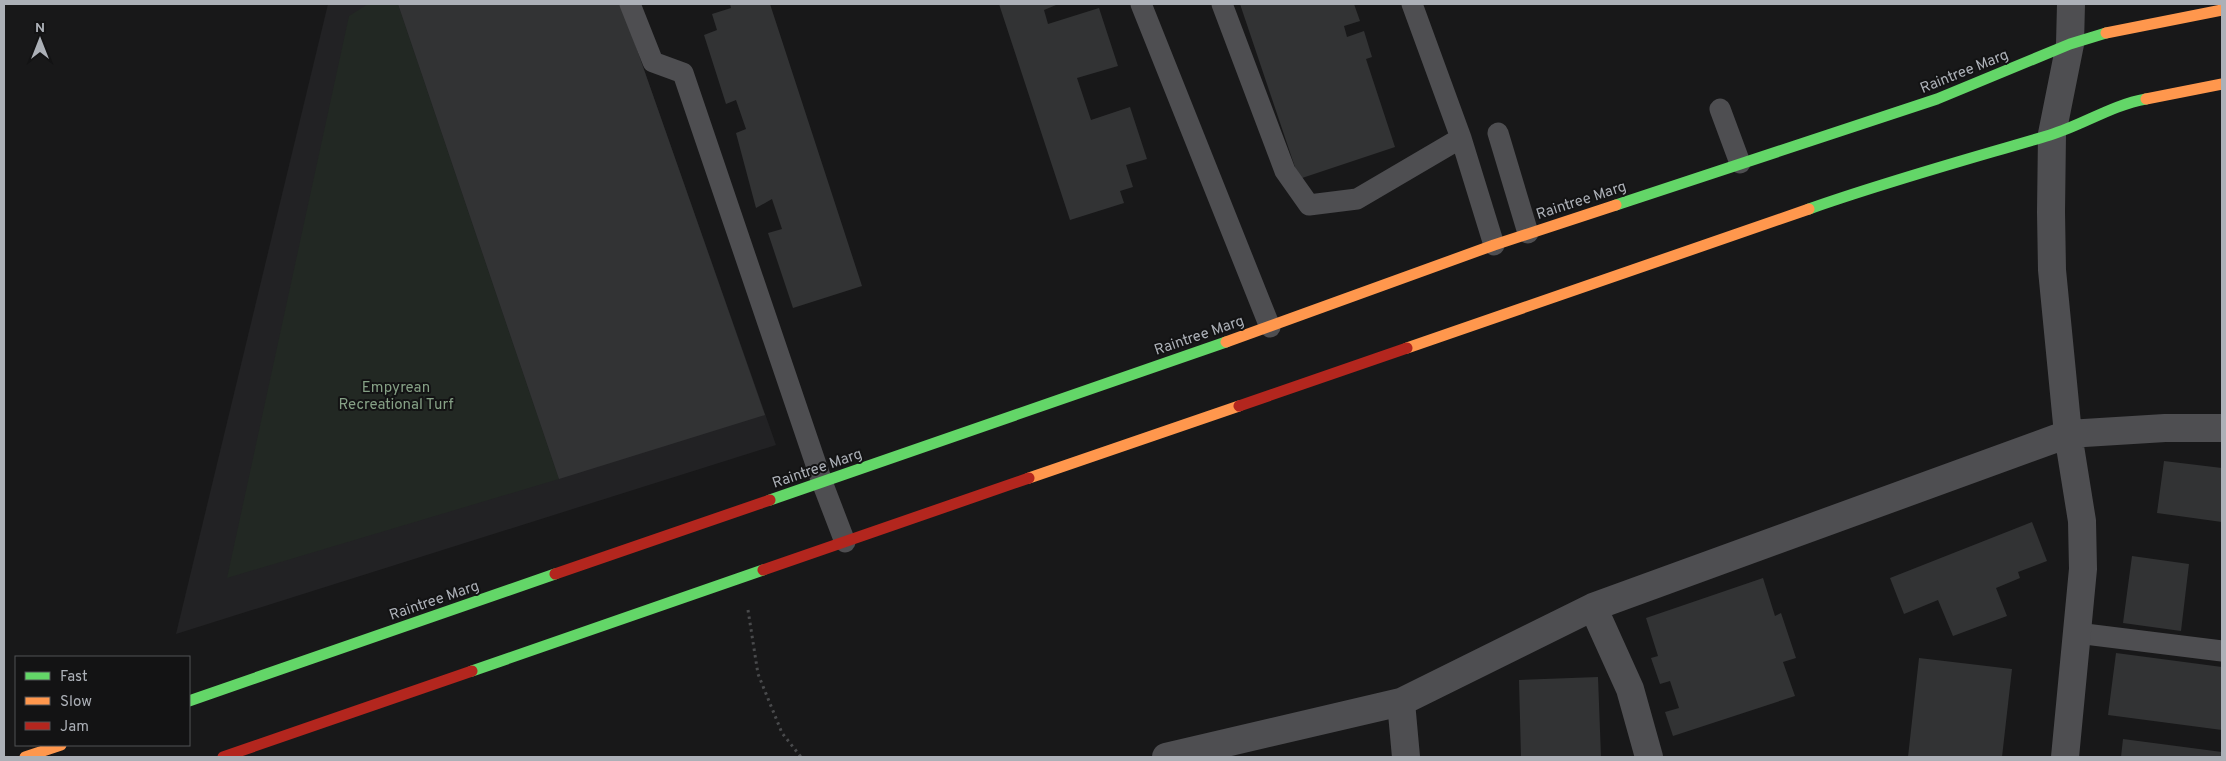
<svg xmlns="http://www.w3.org/2000/svg" width="2226" height="761" viewBox="0 0 2226 761" font-family="Overpass,sans-serif">
	<style>
		.built { fill: #222224 }
		.green { fill: #222823 }
		.building { fill: #323334 }
		.lines { fill: none; stroke-linecap: round; stroke-linejoin: round }
		.path { stroke: #494a4c; stroke-width: 3; stroke-dasharray: 2.5 4; stroke-linecap: butt }
		.lane { stroke: #4e4e51; stroke-width: 21 }
		.street { stroke: #4e4e51; stroke-width: 28 }
		.fast { stroke: #63d668; stroke-width: 11 }
		.slow { stroke: #ff974d; stroke-width: 11 }
		.jam { stroke: #b3261e; stroke-width: 11 }
		.labels { text-anchor: middle; stroke-width: 4; stroke-linejoin: round; paint-order: stroke }
		.street-label { font-size: 15px; fill: #acb0b7; stroke: #131314 }
		.park-label { font-size: 15px; fill: #85a085; stroke: #131314 }
	</style>
	<rect width="100%" height="100%" fill="#181819"/>
	<path class="built" d="M328,4H621L776,445L176,634Z"/>
	<path class="green" d="M368,4H398L559,479L227,578L349,16Z"/>
	<path class="building" d="M398,4H621L765,415L559,479Z
		M730,4H770L862,286L793,308L768,233L782,229L772,199L756,208L736,133L746,129L736,100L726,104L704,35L717,30L712,14L731,8Z
		M999,4H1056V5L1044,10L1048,24L1099,8L1118,66L1077,78L1091,120L1130,107L1147,159L1126,165L1133,187L1120,191L1124,203L1070,220Z
		M1240,4H1354L1360,21L1344,26L1347,37L1364,31L1372,57L1366,59L1395,147L1299,179Z
		M2164,461L2222,468V522L2157,513Z
		M2032,522L2047,561L2018,572L2020,578L1996,588L2007,616L1953,636L1938,600L1904,614L1890,578Z
		M2132,556L2189,564L2181,631L2123,623Z
		M1763,578L1775,616L1781,613L1796,658L1783,662L1795,696L1673,736L1665,712L1679,708L1670,681L1660,684L1651,658L1658,656L1646,618Z
		M2116,653L2222,667V730L2108,715Z
		M1919,658L2012,669L2002,757H1908Z
		M1598,677L1601,757H1521L1519,680Z
		M2123,739L2222,752V757H2121Z"/>
	<g class="lines">
		<path class="path" d="M748,610L758,674L782,733L801,757"/>
		<path class="lane" d="M630,4L653,62L683,73L822,482L845,542
			M1141,4L1270,327
			M1222,4L1285,171L1309,205L1357,199L1461,138
			M1412,4L1461,138L1494,245
			M1720,109L1740,163
			M1498,133L1528,233
			M2077,633L2222,651"/>
		<path class="street" d="M1593,607L1630,689L1649,757
			M1401,702L1406,757
			M1166,757L1401,702L1593,607L2068,434L2165,428H2222
			M2065,757L2083,569L2082,521L2068,434L2052,270L2051,212L2052,134L2070,44L2071,4"/>
		<path class="fast" d="M1616,205L1937,99L2070,44L2106,33
			M1809,209C1888,181 1969,159 2050,135C2083,125 2112,105 2146,99
			M770,500L1226,342
			M472,671L763,570
			M189,701L555,574"/>
		<path class="slow" d="M2106,33L2222,10
			M2146,99L2222,84
			M1226,342L1494,245L1616,205
			M1407,348L1809,209
			M1029,478L1239,406
			M25,757L61,745"/>
		<path class="jam" d="M1239,406L1407,348
			M763,570L1029,478
			M555,574L770,500
			M223,757L472,671"/>
	</g>
	<g class="labels">
		<g class="street-label">
			<text transform="translate(1964 71) rotate(-22)" y="5">Raintree Marg</text>
			<text transform="translate(1581 200) rotate(-18)" y="5">Raintree Marg</text>
			<text transform="translate(1199 335) rotate(-19)" y="5">Raintree Marg</text>
			<text transform="translate(817 468) rotate(-19)" y="5">Raintree Marg</text>
			<text transform="translate(434 600) rotate(-19)" y="5">Raintree Marg</text>
		</g>
		<g class="park-label">
			<text x="396" y="392">Empyrean<tspan x="396" dy="17">Recreational Turf</tspan></text>
		</g>
	</g>
	<rect width="2226" height="761" fill="none" stroke="#acb0b7" stroke-width="10"/>
	<rect x="15" y="656" width="175" height="90" fill="#131314" stroke="#505255"/>
	<rect x="25" y="672" width="25" height="8" fill="#63d668" stroke="#505255"/>
	<text x="60" y="681" font-size="15" fill="#acb0b7">Fast</text>
	<rect x="25" y="697" width="25" height="8" fill="#ff974d" stroke="#505255"/>
	<text x="60" y="706" font-size="15" fill="#acb0b7">Slow</text>
	<rect x="25" y="722" width="25" height="8" fill="#b3261e" stroke="#505255"/>
	<text x="60" y="731" font-size="15" fill="#acb0b7">Jam</text>
	<g transform="translate(40 40)" stroke="#131314" stroke-width="4" paint-order="stroke">
	<path d="M0-4L9 19L0 12L-9 19Z" fill="#acb0b7"/>
	<text y="-8" font-size="14" font-weight="bold" text-anchor="middle" fill="#acb0b7">N</text>
	</g>
</svg>
